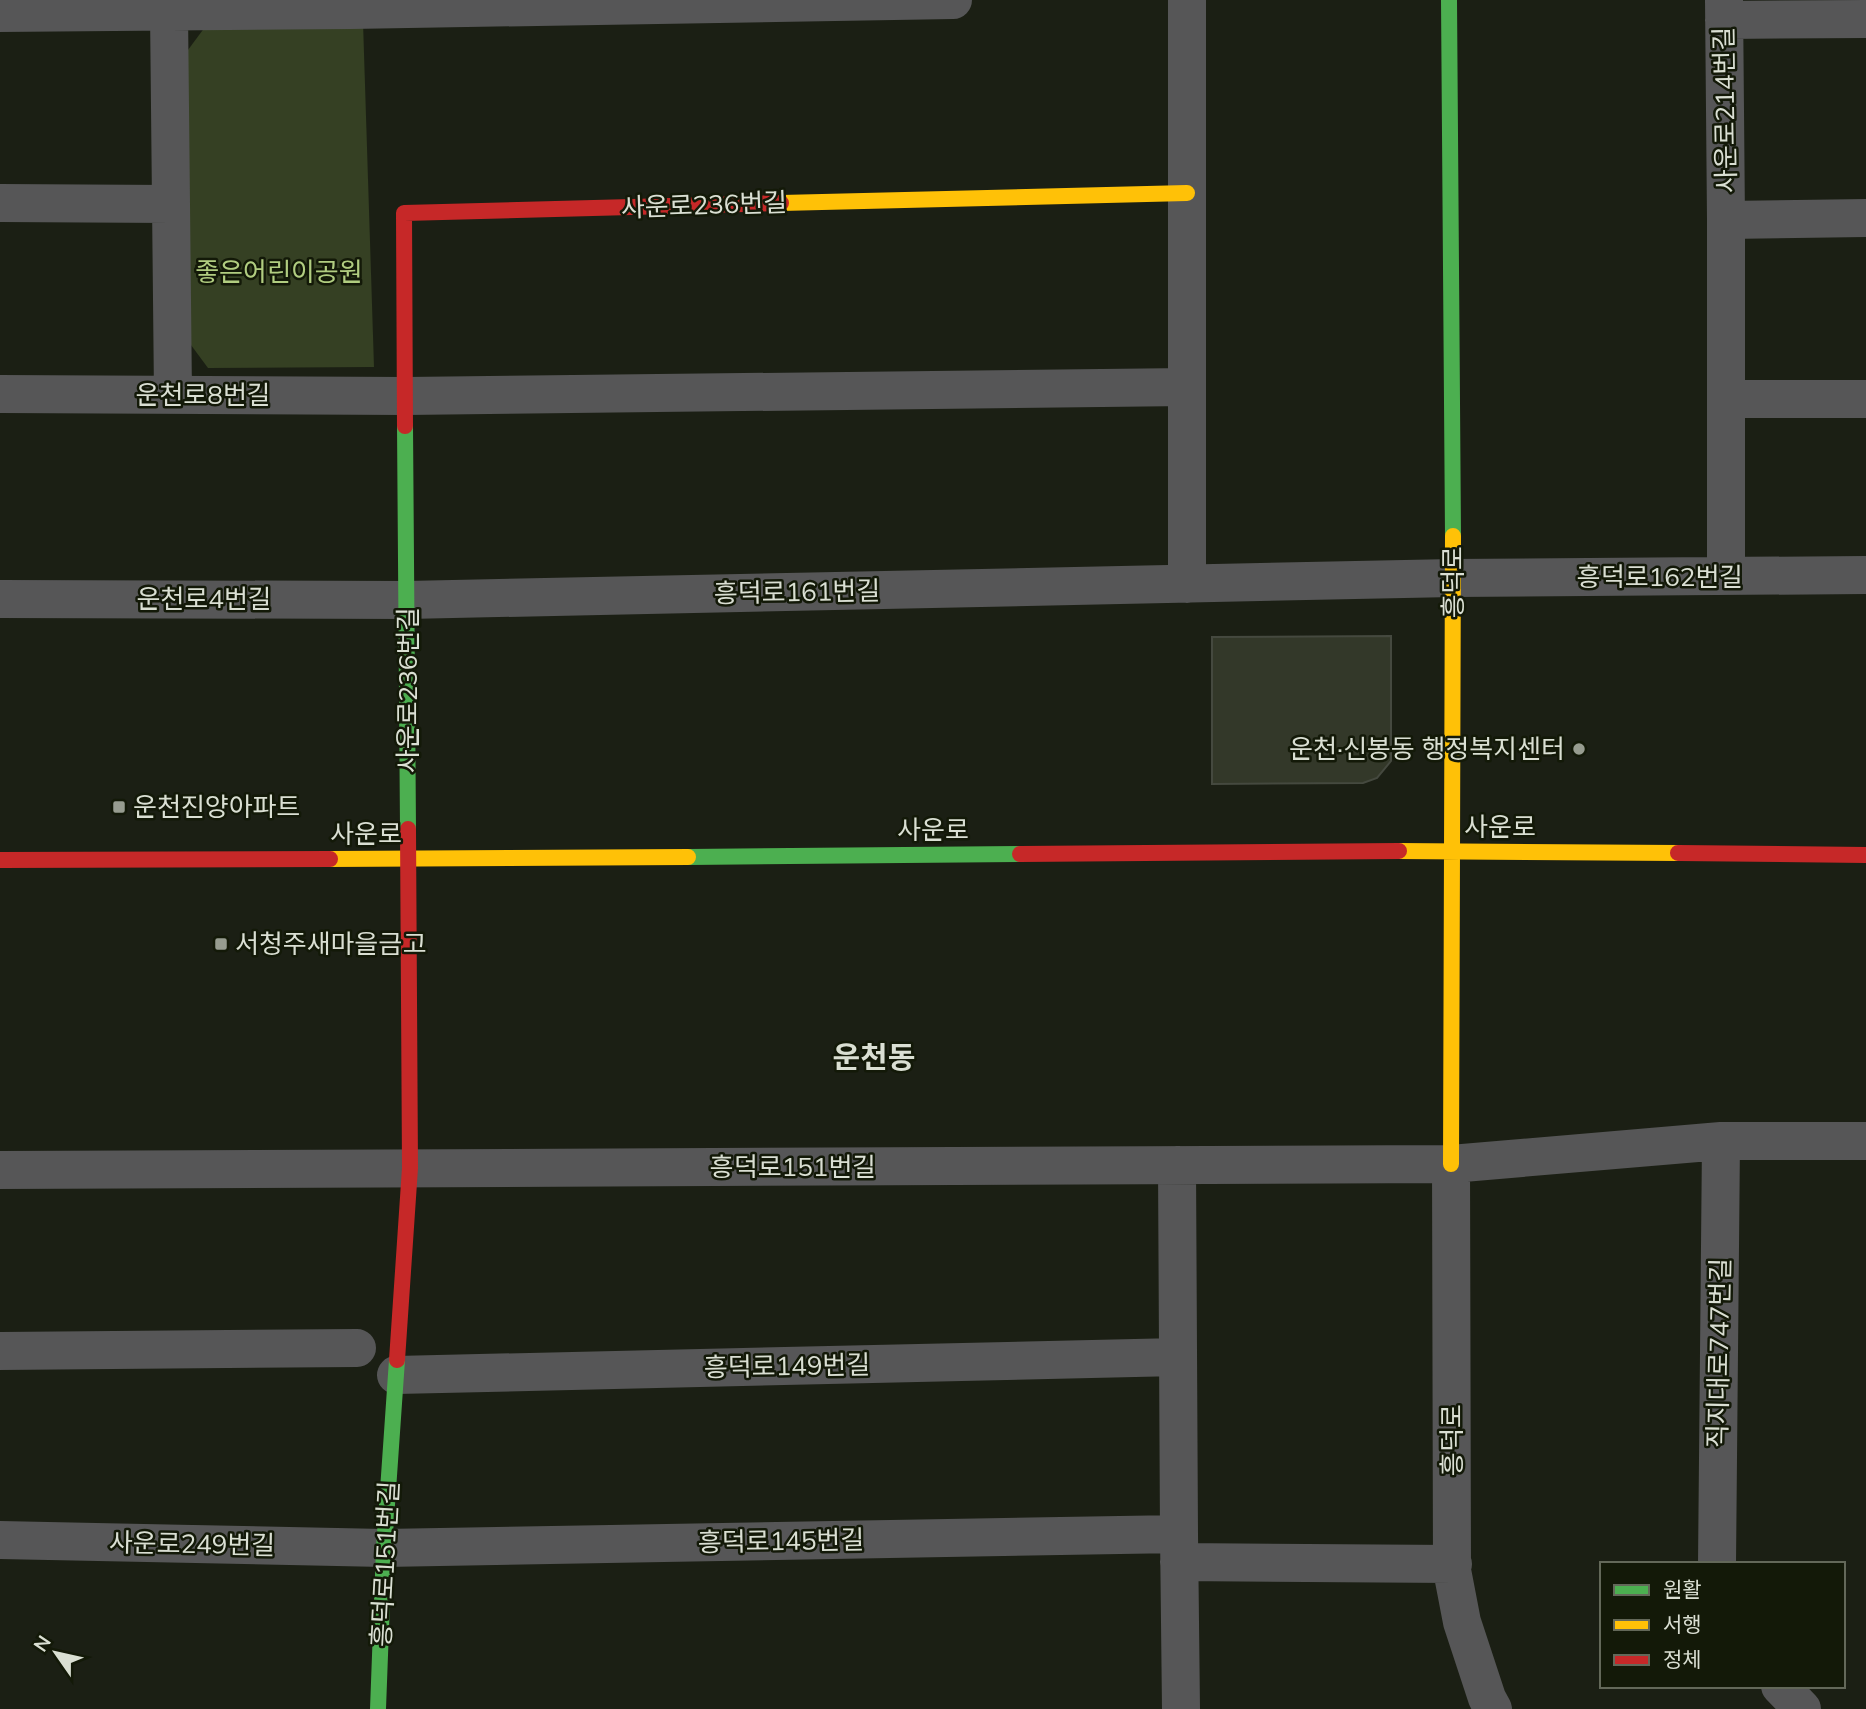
<svg xmlns="http://www.w3.org/2000/svg" width="1866" height="1709" viewBox="0 0 1866 1709" font-family="Mulish,'Noto Sans KR',sans-serif">
	<style>
		.green { fill: #354023 }
		.building { fill: #333829; stroke: #45493f; stroke-width: 2 }
		.lines { fill: none; stroke-linecap: round; stroke-linejoin: round }
		.street { stroke: #565657; stroke-width: 38 }
		.fast { stroke: #4caf50; stroke-width: 16 }
		.slow { stroke: #ffc107; stroke-width: 16 }
		.jam { stroke: #c62828; stroke-width: 16 }
		.poi-dot { fill: #979c90; stroke: #131908; stroke-width: 2.5 }
		.labels { text-anchor: middle; stroke-width: 5; stroke-linejoin: round; paint-order: stroke }
		.street-label { font-size: 26px; fill: #dadfd3; stroke: #131908 }
		.park-label { font-size: 26px; fill: #b1cd80; stroke: #131908 }
		.poi-label { font-size: 26px; fill: #dadfd3; stroke: #131908; text-anchor: start }
		.quarter-label { font-size: 30px; font-weight: bold; fill: #dadfd3; stroke: #131908 }
	</style>
	<rect width="100%" height="100%" fill="#1b1f14"/>
	<path class="green" d="M363,22L374,367L208,368L188,341L182,58L208,23Z"/>
	<path class="building" d="M1391,636V761L1377,778L1363,783L1212,784V637Z"/>
	<g class="lines">
		<path class="street" d="M1724,0L1726,220V576
			M169,11L173,395
			M0,13L351,10L953,0
			M1724,20L1866,19
			M0,203L171,204
			M1726,220L1866,218
			M0,394L406,396L1187,387
			M1727,399H1866
			M1187,584V0
			M0,599L407,600L1453,578L1866,575
			M1451,1164L1452,1570L1462,1622L1487,1698L1493,1709
			M1177,1165L1179,1534L1181,1709
			M0,1170L1451,1164L1721,1141H1866
			M0,1351L357,1348
			M396,1375L1178,1357
			M0,1540L384,1548L1179,1534
			M1179,1562L1453,1564
			M1717,1564L1721,1141
			M1780,1686L1802,1709"/>
		<path class="fast" d="M1449,0L1453,536
			M405,426L408,829
			M688,857L1020,854
			M378,1709L384,1548L397,1360"/>
		<path class="slow" d="M781,203L1187,193
			M1399,851L1678,853
			M330,859L688,857
			M1451,1164L1453,536"/>
		<path class="jam" d="M405,426L404,213L781,203
			M1678,853L1866,855
			M1020,854L1399,851
			M0,860L330,859
			M397,1360L410,1168L408,829"/>
	</g>
	<g class="poi-dot">
		<circle cx="1579" cy="749" r="7"/>
		<rect x="112" y="800" width="14" height="14" rx="3.5"/>
		<rect x="214" y="937" width="14" height="14" rx="3.5"/>
	</g>
	<g class="labels">
		<g class="street-label">
			<text transform="translate(1725 110) rotate(-91)" y="9">사운로214번길</text>
			<text transform="translate(704 205) rotate(-2)" y="9">사운로236번길</text>
			<text x="203" y="404">운천로8번길</text>
			<text x="1660" y="586">흥덕로162번길</text>
			<text transform="translate(1453 582) rotate(-90)" y="9">흥덕로</text>
			<text transform="translate(797 592) rotate(-1)" y="9">흥덕로161번길</text>
			<text x="204" y="608">운천로4번길</text>
			<text transform="translate(408 690) rotate(-90)" y="9">사운로236번길</text>
			<text x="1500" y="836">사운로</text>
			<text x="933" y="839">사운로</text>
			<text x="366" y="843">사운로</text>
			<text x="793" y="1176">흥덕로151번길</text>
			<text transform="translate(1719 1353) rotate(-89)" y="9">직지대로747번길</text>
			<text transform="translate(787 1366) rotate(-1)" y="9">흥덕로149번길</text>
			<text transform="translate(1452 1440) rotate(-90)" y="9">흥덕로</text>
			<text transform="translate(781 1541) rotate(-1)" y="9">흥덕로145번길</text>
			<text transform="translate(192 1544) rotate(1)" y="9">사운로249번길</text>
			<text transform="translate(385 1564) rotate(-87)" y="9">흥덕로151번길</text>
		</g>
		<g class="park-label">
			<text x="279" y="281">좋은어린이공원</text>
		</g>
		<g class="poi-label">
			<text x="1565" y="758" text-anchor="end">운천·신봉동 행정복지센터</text>
			<text x="133" y="816">운천진양아파트</text>
			<text x="235" y="953">서청주새마을금고</text>
		</g>
		<g class="quarter-label">
			<text x="874" y="1068">운천동</text>
		</g>
	</g>
	<rect x="1600" y="1562" width="245" height="126" fill="#131908" stroke="#636859" stroke-width="2"/>
	<rect x="1614" y="1585" width="35" height="10" fill="#4caf50" stroke="#636859" stroke-width="2"/>
	<text x="1663" y="1597" font-size="21" fill="#dadfd3">원활</text>
	<rect x="1614" y="1620" width="35" height="10" fill="#ffc107" stroke="#636859" stroke-width="2"/>
	<text x="1663" y="1632" font-size="21" fill="#dadfd3">서행</text>
	<rect x="1614" y="1655" width="35" height="10" fill="#c62828" stroke="#636859" stroke-width="2"/>
	<text x="1663" y="1667" font-size="21" fill="#dadfd3">정체</text>
	<g transform="translate(56 1653) rotate(304)" stroke="#131908" stroke-width="5" paint-order="stroke">
	<path d="M0-5L12 26L0 18L-12 26Z" fill="#dadfd3"/>
	<text y="-10" font-size="19" font-weight="bold" text-anchor="middle" fill="#dadfd3">N</text>
	</g>
</svg>
